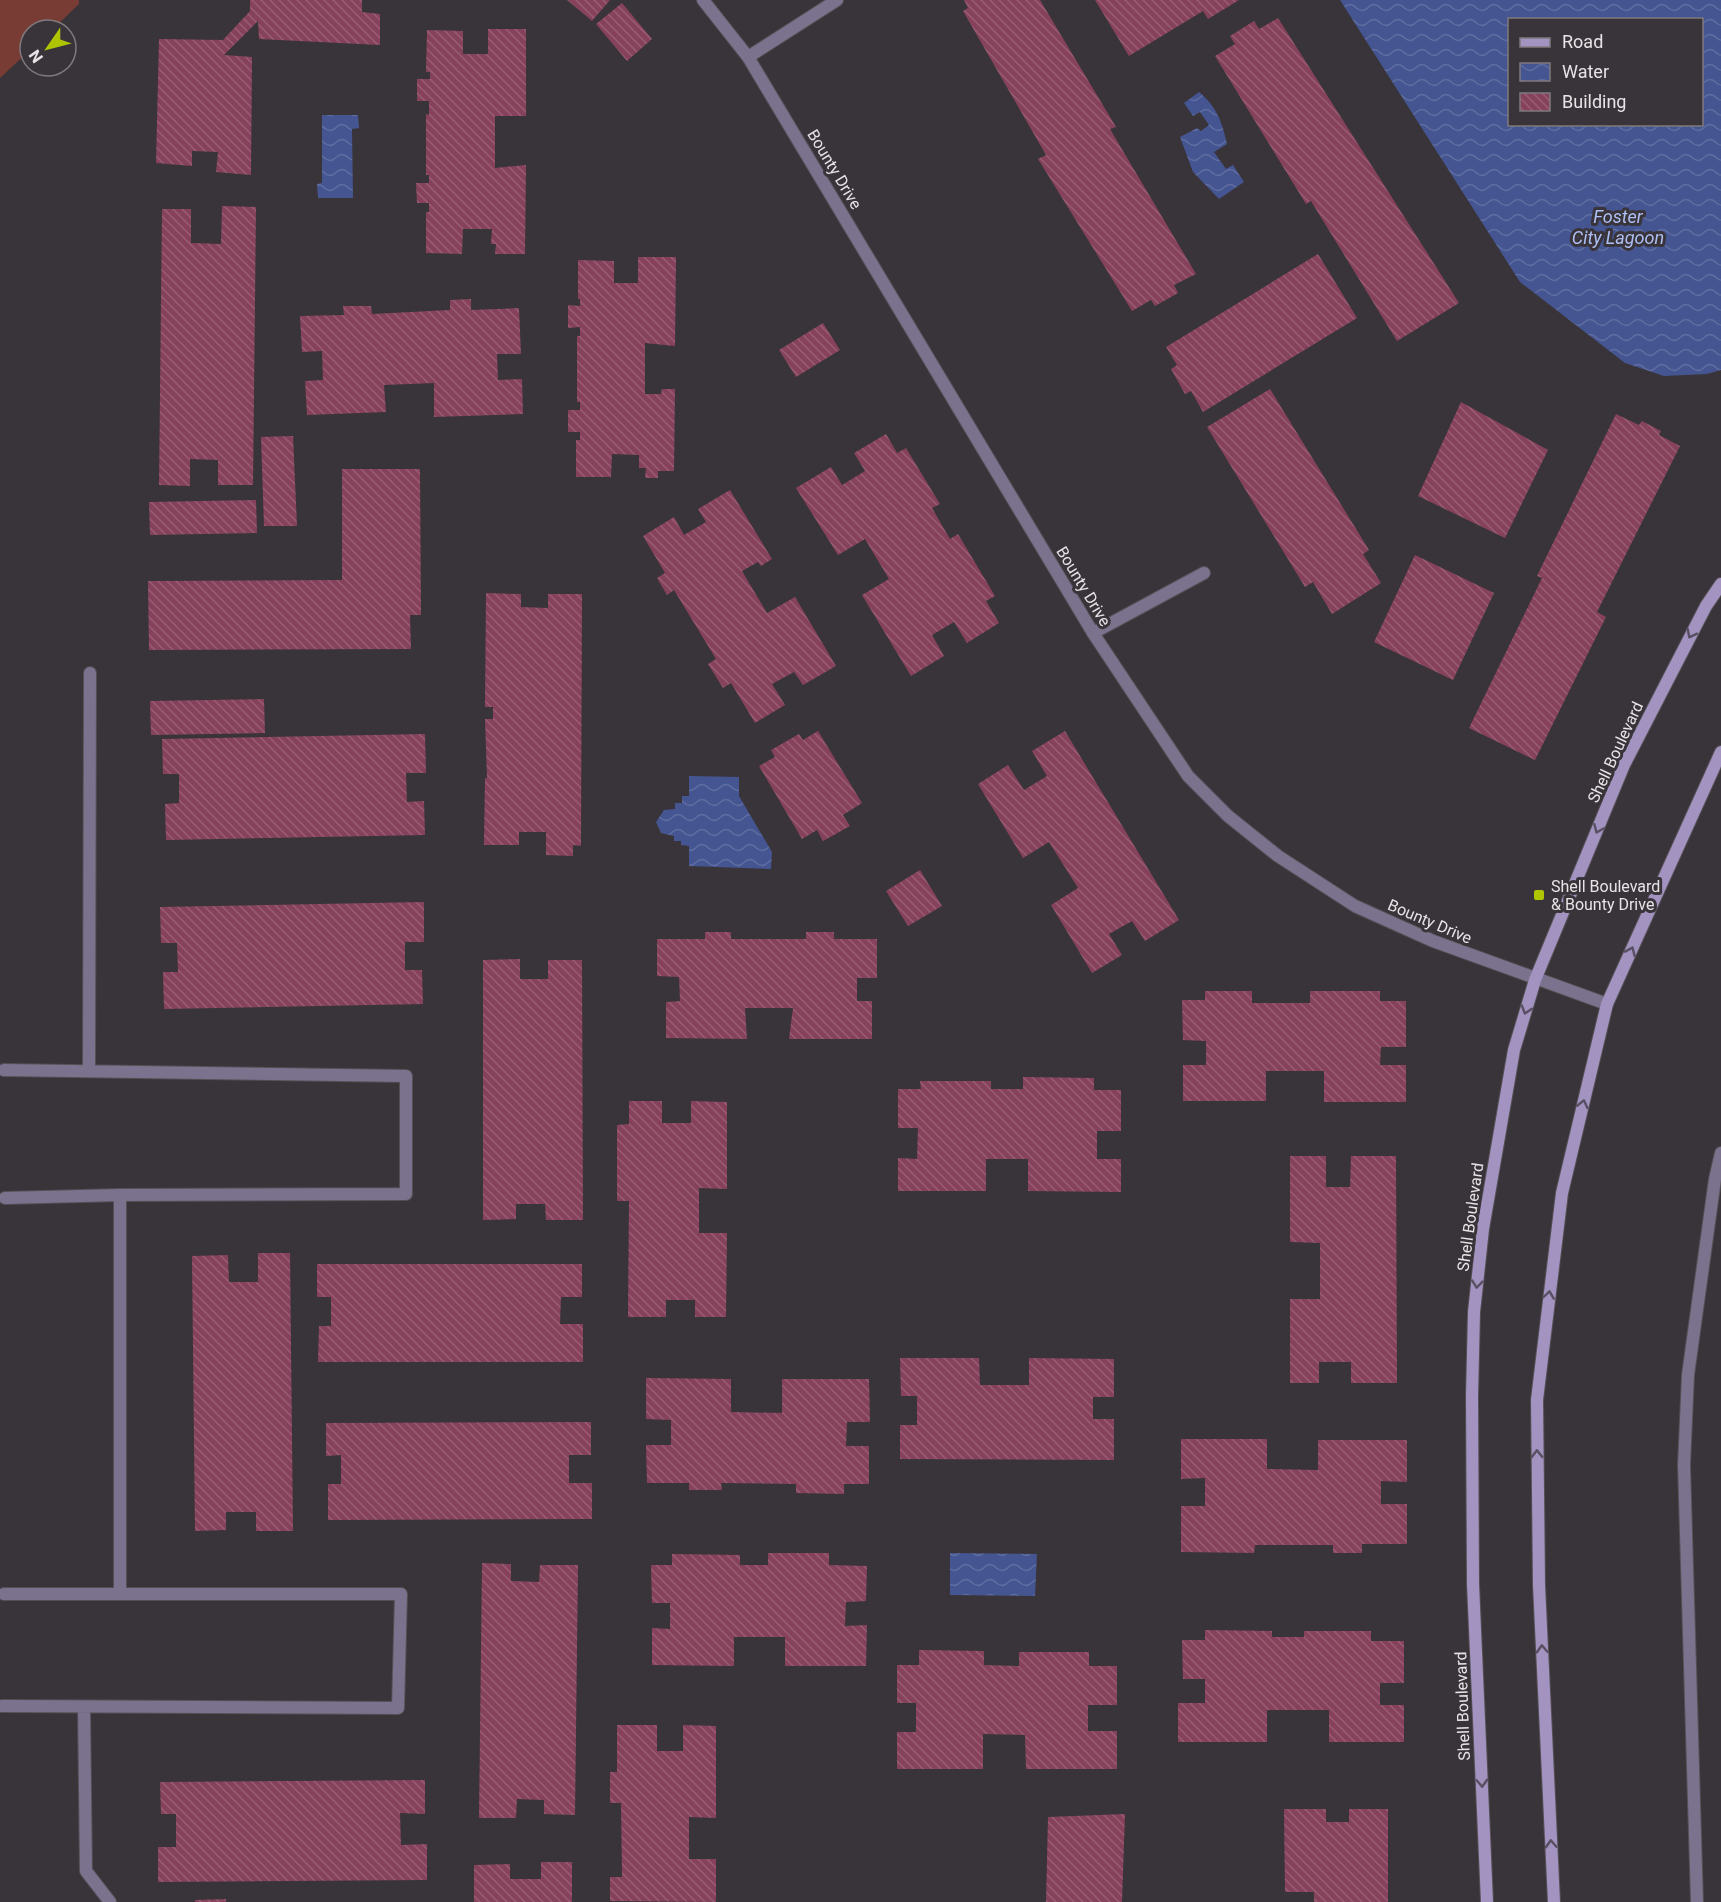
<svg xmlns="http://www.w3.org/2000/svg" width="1721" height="1902" viewBox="0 0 1721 1902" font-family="Roboto,sans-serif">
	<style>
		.green { fill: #783c35 }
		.water { fill: url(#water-waves); fill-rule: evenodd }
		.building { fill: url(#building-back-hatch) }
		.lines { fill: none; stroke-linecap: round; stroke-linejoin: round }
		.service-casing { stroke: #555055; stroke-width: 14 }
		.tertiary-casing { stroke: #555055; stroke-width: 14 }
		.secondary-casing { stroke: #555055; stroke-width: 14 }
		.service { stroke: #7b728e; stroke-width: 12 }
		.tertiary { stroke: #7b728e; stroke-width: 12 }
		.secondary { stroke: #a293c0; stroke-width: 12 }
		.oneway { stroke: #585062 }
		.poi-dot { fill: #afc504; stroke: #393439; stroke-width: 2 }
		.labels { text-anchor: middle; stroke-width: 6; stroke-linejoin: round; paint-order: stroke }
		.street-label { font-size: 16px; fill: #e7e3e6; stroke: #393439 }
		.poi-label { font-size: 16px; fill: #e7e3e6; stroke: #393439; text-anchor: start }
		.water-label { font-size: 18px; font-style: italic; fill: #adbff4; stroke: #393439 }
	</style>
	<defs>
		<pattern id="water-waves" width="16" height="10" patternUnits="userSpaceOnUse" patternTransform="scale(1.5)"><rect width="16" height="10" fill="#445591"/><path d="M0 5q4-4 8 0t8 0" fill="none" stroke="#5f6da0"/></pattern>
		<pattern id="building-back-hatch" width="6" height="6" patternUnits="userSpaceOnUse" patternTransform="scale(1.5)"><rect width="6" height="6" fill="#87425b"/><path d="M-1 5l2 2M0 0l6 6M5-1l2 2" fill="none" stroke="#985d73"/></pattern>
	</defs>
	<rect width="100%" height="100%" fill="#393439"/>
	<path class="green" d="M0,0H79V4L52,30H30V50L0,78Z"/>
	<path class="water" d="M1340,0H1721V370L1707,374L1664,376L1625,363L1520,282ZM1510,20H1702V124H1510Z
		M1199,92C1217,107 1222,122 1227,144L1214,152L1226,169L1233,165L1244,182L1219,199L1193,172L1180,137L1197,128L1201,131L1209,125L1200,112L1193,116L1184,103Z
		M322,115H358L359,128L352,129L353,198H318L317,184L322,183Z
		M689,776L739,777V796L772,852L771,869L689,866V846L681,845V841H674V836L661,833L656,822L664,810L675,809V803H682V796H689Z
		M950,1553L1037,1554L1035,1596L950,1595Z"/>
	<path class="building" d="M250,0H362V12L380,14V45L259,39L258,21L224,55L252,57L251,175L216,172L218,152L192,151V166L156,163L159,39L223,40L250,11Z
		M567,0H610L592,21Z
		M964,0H1040L1116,127L1110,129L1196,274L1174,285L1178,293L1155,306L1151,300L1132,311L1038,159L1046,155L963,11L968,8Z
		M1095,0H1239L1208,19L1203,11L1129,56Z
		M622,3L652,39L627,61L596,24Z
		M1278,18L1459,303L1397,341L1311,201L1306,204L1215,56L1235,44L1230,36L1254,21L1259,29Z
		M488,29H526V116H495V168L526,165L525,254H495L496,244H491L492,229H463L462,254L426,253V212H429V203H417L416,183H429V175H426V114L429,115V101H417V79H430V72H426L427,30L463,31V54H488Z
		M222,206L256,207L253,485H218V460L190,459V486L159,485L162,209H191V243L221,244Z
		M1318,254L1357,318L1203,412L1191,391L1185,394L1171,369L1177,365L1166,347Z
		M638,257H676L675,346L645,343V394H661L662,389H675L674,471H658V478H645L646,468H639V455L612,454L611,477H576V440H580V432H568V410H580V402H577V336H580V327L568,328V305L580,306V299H578V260L614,261V283H638Z
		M471,299V310L519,308L521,354H497L498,380L522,379L523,414L434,417V383L384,385L386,412L307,415L305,381L323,380L322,351L302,352L300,316L344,315L343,306H371L372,314L450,310V300Z
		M823,323L840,350L796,377L779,350Z
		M1270,389L1369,550L1363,554L1381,583L1332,614L1313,582L1305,587L1207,427Z
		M1461,402L1548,450L1505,538L1418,496Z
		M1616,414L1639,425L1642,421L1661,431L1659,435L1680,446L1597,612L1606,617L1535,760L1469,728L1542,578L1537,576Z
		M886,434L897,453L906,448L940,504L932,508L950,539L958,534L995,596L986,601L999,623L967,643L954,622L932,635L944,656L911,676L862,595L889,579L865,539L838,555L796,488L831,467L842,485L865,471L854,453Z
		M293,436L297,526H264L261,437Z
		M342,469H420L421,615H410L411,649L149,650L148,581L342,580Z
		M730,490L772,559L761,566L758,562L742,571L767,613L795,597L836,666L803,685L794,672L772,684L785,705L755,723L731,683L723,688L708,664L716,659L674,590L667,595L657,578L665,573L643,536L674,517L684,535L706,522L698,509Z
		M256,500L257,533L150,535L149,502Z
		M1415,555L1494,593L1453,680L1374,642Z
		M486,593L521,594V607L548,608V594H582L581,846L573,845V856L546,855V832H519V845H484L485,778H487L485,719H493V707H485Z
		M264,699L265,733L151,735L150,701Z
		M818,731L862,803L843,815L850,826L823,841L817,830L802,839L759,766L775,757L771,750L799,734L803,740Z
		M1065,731L1179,920L1145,941L1132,921L1109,934L1122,955L1092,973L1051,905L1078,888L1049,842L1023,858L978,784L1008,765L1024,790L1047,776L1032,751Z
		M425,734L426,773H406L407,802L424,801L425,835L166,840L165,804L179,803V774H163L162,739Z
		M920,870L942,906L908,926L886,891Z
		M424,902V942H405V970H422L423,1004L164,1009L163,972H178L177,943H161L160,907Z
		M705,932H731V939H806V932H834V939H877V978H857V1001H872V1039H789L793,1008H745L747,1039L666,1038V1002L680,1001L679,977L657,976V939H705Z
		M520,959V979H548V960H582L583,1220H546L545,1204H516V1219L483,1220V960Z
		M1205,991H1252V1003H1310V991H1380V1001H1406V1047H1381L1380,1065H1406V1102H1324V1071H1266V1101H1183V1065H1206V1041L1183,1040L1182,1000H1205Z
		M1023,1077L1094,1078V1090H1121V1131H1097V1159H1121V1192L1028,1191V1159H986V1191H898V1158L917,1159L918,1128H898V1089H921L920,1081H991V1089H1023Z
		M629,1101H662V1123H691V1101L727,1102V1189L699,1188V1233H727L726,1317H695V1300H666V1317H628L629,1201H617V1125L629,1124Z
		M1290,1156H1326V1187H1350L1351,1156H1396L1397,1383H1351V1362H1319V1383H1290V1299H1320V1243L1290,1242Z
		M258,1253H290L293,1531H256V1512H226V1530L195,1531L192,1256L228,1255L229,1282H258Z
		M317,1264H582V1297H561L560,1324H583V1362H318L319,1326H331V1297H317Z
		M900,1358H979L980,1385H1029V1358L1114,1359V1397H1093V1419H1114V1460L900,1459V1425H917V1396H901Z
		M646,1378L731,1379V1412L782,1413V1379H869L870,1422H847L846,1446H869V1484H844V1494L796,1493V1484L721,1483L722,1490H689V1483H647L646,1445H671V1420L646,1419Z
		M591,1422V1455H569V1483H592V1519L328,1520V1484H341V1455L326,1456V1423Z
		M1181,1439H1267V1469L1318,1470V1440H1407V1482L1381,1481V1504H1407V1544H1362V1553H1333V1545H1255L1254,1553L1181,1552V1506H1205V1478L1181,1479Z
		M768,1553H829V1565L867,1566L866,1601L846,1602L845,1626L867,1625L866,1666H785V1637H734V1666L652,1665V1628L670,1629V1603H652L651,1565H672V1554L740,1555V1565H768Z
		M482,1563L511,1564V1581L539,1582L540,1565H578L575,1815L544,1814V1800L517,1799L516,1818H479Z
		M1205,1630L1272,1631V1637H1304V1631H1371V1641H1404V1683H1380V1705H1404V1742H1329V1710H1267V1742H1178V1703H1205V1679H1183L1182,1640H1205Z
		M919,1650L984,1651V1665L1019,1666V1652H1089V1666H1117V1705H1088V1731H1117V1769H1026L1025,1735L983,1734V1769H897V1732H916V1703H897V1665H919Z
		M617,1725H657V1751H683V1725L716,1726V1818L689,1817V1859H716V1902L610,1901V1877H622L621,1803H610V1772H617Z
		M425,1780V1814L400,1813L401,1845L427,1844V1880L158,1882V1847H176V1814H161L160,1782Z
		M1284,1809H1326V1822H1349V1809H1388V1902H1314V1892H1285Z
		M1125,1814L1122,1902H1046L1048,1817Z
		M541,1862H572V1902H474V1865L510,1864V1879H541Z
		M226,1899V1902H195V1900Z"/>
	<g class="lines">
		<defs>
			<path id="service" d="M748,57L837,0
				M1093,633L1204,573
				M4,1070L406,1076V1194L120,1195L5,1198
				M89,1070L90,673
				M120,1195V1593
				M2,1706L398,1708L401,1594H4
				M84,1707L86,1871L110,1902
				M1697,1902L1684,1465L1688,1375L1715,1179L1721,1153"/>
			<path id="tertiary" d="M703,0L748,57L1093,633L1188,776L1228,816L1278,856L1355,906L1433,941L1607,1004"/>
			<path id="secondary" d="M1487,1902L1473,1584L1472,1396L1474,1312L1483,1229L1514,1050L1535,980L1624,765L1706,606L1721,584
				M1554,1902L1539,1585L1537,1400L1562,1193L1607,1004L1721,752"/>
		</defs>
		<use href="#service" class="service-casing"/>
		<use href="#tertiary" class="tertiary-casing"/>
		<use href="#secondary" class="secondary-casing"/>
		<use href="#service" class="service"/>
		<use href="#tertiary" class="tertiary"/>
		<use href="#secondary" class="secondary"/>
	</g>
	<defs><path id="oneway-chevron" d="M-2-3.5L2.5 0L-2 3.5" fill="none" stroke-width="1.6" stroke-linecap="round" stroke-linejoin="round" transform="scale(1.5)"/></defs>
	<g class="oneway">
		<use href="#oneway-chevron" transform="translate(1691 634) rotate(117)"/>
		<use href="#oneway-chevron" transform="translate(1598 829) rotate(113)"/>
		<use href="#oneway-chevron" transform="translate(1631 951) rotate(-66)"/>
		<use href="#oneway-chevron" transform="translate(1526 1010) rotate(107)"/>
		<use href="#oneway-chevron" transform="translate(1583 1104) rotate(-77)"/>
		<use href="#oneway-chevron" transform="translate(1477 1284) rotate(96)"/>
		<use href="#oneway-chevron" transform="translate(1549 1295) rotate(-82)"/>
		<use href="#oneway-chevron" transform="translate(1537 1454) rotate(-91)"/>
		<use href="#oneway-chevron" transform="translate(1542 1649) rotate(-93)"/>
		<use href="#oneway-chevron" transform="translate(1482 1783) rotate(87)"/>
		<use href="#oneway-chevron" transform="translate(1551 1844) rotate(-93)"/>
	</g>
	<rect class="poi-dot" x="1533" y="889" width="12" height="12" rx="3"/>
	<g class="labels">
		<g class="street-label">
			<text transform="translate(835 169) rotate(59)" y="6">Bounty Drive</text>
			<text transform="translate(1084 586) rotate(59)" y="6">Bounty Drive</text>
			<text transform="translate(1615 752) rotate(-65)" y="6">Shell Boulevard</text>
			<text transform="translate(1430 921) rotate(23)" y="6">Bounty Drive</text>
			<text transform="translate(1470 1217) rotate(-82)" y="6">Shell Boulevard</text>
			<text transform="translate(1462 1706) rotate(-92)" y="6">Shell Boulevard</text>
		</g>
		<g class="poi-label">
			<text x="1551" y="892">Shell Boulevard<tspan x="1551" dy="18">&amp; Bounty Drive</tspan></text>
		</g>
		<g class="water-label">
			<text x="1618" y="223">Foster<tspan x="1618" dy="21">City Lagoon</tspan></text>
		</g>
	</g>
	<rect x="1508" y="18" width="195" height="108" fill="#393439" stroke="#7f7a7e" stroke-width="1.5"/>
	<rect x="1520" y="38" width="30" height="9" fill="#a293c0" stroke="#7f7a7e" stroke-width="1.5"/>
	<text x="1562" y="48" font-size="18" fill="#e7e3e6">Road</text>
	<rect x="1520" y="63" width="30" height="18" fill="url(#water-waves)" stroke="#7f7a7e" stroke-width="1.5"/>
	<text x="1562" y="78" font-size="18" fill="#e7e3e6">Water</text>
	<rect x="1520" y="93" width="30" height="18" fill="url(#building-back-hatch)" stroke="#7f7a7e" stroke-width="1.5"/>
	<text x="1562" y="108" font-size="18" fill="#e7e3e6">Building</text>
	<g transform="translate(48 48) rotate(235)"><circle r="28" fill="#393439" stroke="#7f7a7e" stroke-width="1.5"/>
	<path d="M0-4.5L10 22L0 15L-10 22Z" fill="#afc504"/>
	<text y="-9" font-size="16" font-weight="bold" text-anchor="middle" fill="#e7e3e6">N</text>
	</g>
</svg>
